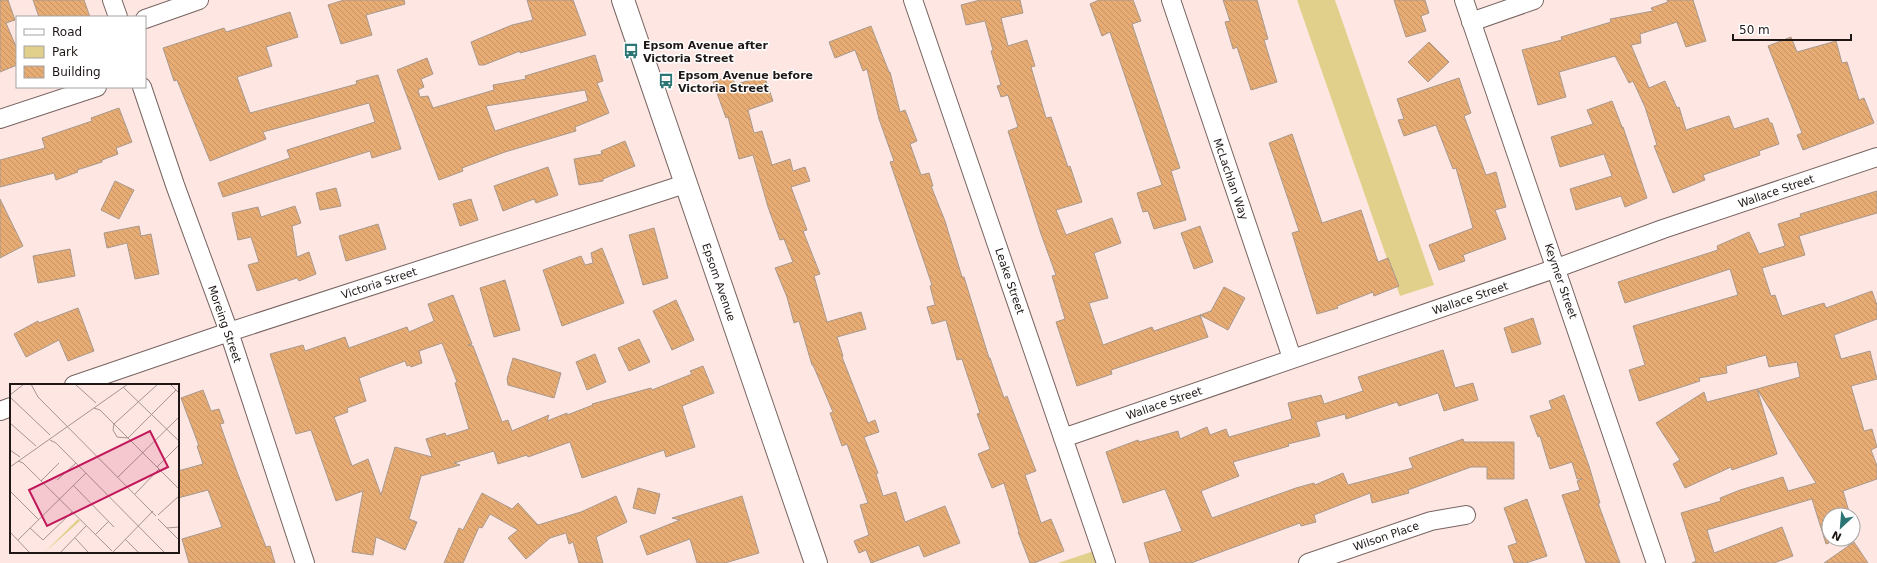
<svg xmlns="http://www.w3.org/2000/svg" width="1877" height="563" viewBox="0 0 1877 563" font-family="'DejaVu Sans',sans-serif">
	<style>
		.green { fill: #e1d08b }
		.building { fill: url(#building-back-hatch); stroke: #a8998d; fill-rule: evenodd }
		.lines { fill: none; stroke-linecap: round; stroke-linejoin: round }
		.minor-casing { stroke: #776461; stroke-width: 20 }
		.tertiary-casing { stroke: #776461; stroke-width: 24 }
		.minor { stroke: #fff; stroke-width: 18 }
		.tertiary { stroke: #fff; stroke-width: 22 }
		.labels { text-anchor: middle; stroke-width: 3; stroke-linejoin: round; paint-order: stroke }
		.poi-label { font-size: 11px; font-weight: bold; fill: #1e1715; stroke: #fff; text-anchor: start }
		.street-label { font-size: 11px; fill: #1e1715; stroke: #fff }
		.inset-road { fill: none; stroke: #a49491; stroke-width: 1 }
		.view { fill: #c2185b; fill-opacity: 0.15; stroke: #c2185b; stroke-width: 2 }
		.inset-edge { fill: none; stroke: #1e1715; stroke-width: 2 }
	</style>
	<defs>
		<pattern id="building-back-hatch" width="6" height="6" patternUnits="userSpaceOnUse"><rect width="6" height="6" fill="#e7ab74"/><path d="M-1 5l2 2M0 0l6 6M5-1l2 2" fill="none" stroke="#c69264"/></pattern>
	</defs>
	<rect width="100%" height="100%" fill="#fee7e3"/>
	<path class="green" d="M1297,0H1335L1434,285L1400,296Z
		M1094,551L1098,563H1058Z"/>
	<path class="building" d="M0,0H8L15,20L6,23L17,49V65L0,72Z
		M33,0H84L90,17H39Z
		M344,0H404L405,4L366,15L372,35L341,44L328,5Z
		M527,0H573L586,35L520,53V51L484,65H479L471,42L512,25L533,20Z
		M980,0H1020L1023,13L1001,18L1008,46L1027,40L1035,66L1031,67L1046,118L1051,117L1068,167L1070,166L1082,202L1056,210L1066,235L1112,218L1121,243L1094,253L1108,298L1089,303L1103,345L1152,327L1154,331L1200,315L1208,337L1111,370L1112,374L1077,386L1056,322L1065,319L1052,276L1056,275L1041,234L1008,131L1018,127L1008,95L1001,97L997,86L1001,85L991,51L993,50L985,21L966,25L961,5Z
		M1099,0H1133L1141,21L1132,24L1180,168L1171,171L1186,220L1154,229L1148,211L1143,212L1137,193L1162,185L1110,32L1102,36L1090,4Z
		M1223,0H1257L1268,39L1264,40L1277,82L1251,90L1237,47L1233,49L1225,22L1230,21Z
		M1394,0H1425L1429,13L1421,16L1426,31L1406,37Z
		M1667,0H1693L1706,41L1686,47L1677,22L1640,34L1641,43L1631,45L1649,88L1665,81L1677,108L1679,107L1686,130L1729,116L1734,129L1768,118L1770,123H1772L1779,144L1759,151L1760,155L1703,175L1705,180L1673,193L1654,146L1657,145L1645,107L1633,81L1629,83L1615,56L1559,72L1566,97L1538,105L1522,50L1562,40L1561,37L1611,22L1610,19L1653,11L1651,8L1668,2Z
		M290,12L298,37L266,47L272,66L237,77L250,113L357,84L356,81L378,75L401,149L372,158L370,151L223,197L218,183L290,158L287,150L375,122L369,103L263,132L266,139L210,161L177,80L174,81L163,48L224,28L226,32Z
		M871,26L889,72H890L900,112L905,110L917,141L910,144L921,175L929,173L933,186H931L945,221L962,277H964L989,358H990L1004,398L1007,396L1036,471L1025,475L1041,523L1051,519L1064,551L1034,563H1030L1018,532H1019L1004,483L992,488L978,454L990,449L977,414L980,413L962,359L957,360L946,320L932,324L927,307L935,305L930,286L932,285L890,162L894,161L879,119L867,69L863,71L855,50L835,58L829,42Z
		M1791,37L1797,52L1836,41L1842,63L1847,62L1859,100L1864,98L1874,123L1803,150L1797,135L1802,133L1768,46Z
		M1429,42L1449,62L1428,82L1408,62Z
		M595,55L603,81L597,83L609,113L575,127L576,131L505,152L462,168L463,171L439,180L397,70L427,58L433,74L421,79L424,87L418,90L420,97L428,96L433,108L494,90L493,85L526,79L525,76ZM585,90L588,101L495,131L486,106Z
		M732,75L735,85L764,75L773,101L748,110L754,133L762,131L772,165L790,159L793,171L805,167L810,181L791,187L807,230L803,231L820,274L814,276L827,322L861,312L866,329L837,337L843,356L842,357L868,423L875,420L879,432L864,437L878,473L876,474L883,496L896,492L905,522L945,506L960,543L924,557L919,545L871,563L866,550L859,553L854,541L869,535L860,505L868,503L847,444L842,446L830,413L833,412L813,365H812L799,321L794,323L787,297L775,268L793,262L784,239L780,240L768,207L753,155L739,159L728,117L726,118L713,82Z
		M1459,78L1471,113L1464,116L1486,175L1496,172L1506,207L1495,210L1506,239L1463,255L1465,261L1439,270L1429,245L1473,228L1456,168L1453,169L1436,125L1404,136L1398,120L1404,119L1397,99Z
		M1612,101L1622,127H1623L1647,198L1625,207L1621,196L1576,210L1570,189L1612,176L1604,154L1560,167L1551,137L1593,124L1587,110Z
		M119,108L132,142L116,148L118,154L102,160V162L77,170L78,172L56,180L54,173L0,187V160L45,148L42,138L92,121L91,118Z
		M1292,134L1322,223L1361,210L1378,262L1388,258L1399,286L1374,296L1373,292L1337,306L1338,308L1317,314L1292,233L1299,231L1269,143Z
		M625,141L635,166L603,179V181L579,185L574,159L602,154L601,151Z
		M548,167L558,195L536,203L534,199L503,211L494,186Z
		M115,181L134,190L119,219L101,210Z
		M336,188L341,206L320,210L316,193Z
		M1877,191V213L1799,236L1805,255L1762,268L1771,296L1775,295L1782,316L1824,303L1826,308L1872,291L1877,305V319L1834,335L1841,359L1870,351L1877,379L1851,386L1864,431L1872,429L1877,447L1871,450L1877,466V479L1843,491L1850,515H1829V543L1826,544L1812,499L1707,530L1714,553L1782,527L1793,556L1774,563H1692L1696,561L1681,513L1721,501L1720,498L1740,490L1783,477L1788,491L1816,483L1757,389L1800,377L1797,362L1769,367L1766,355L1726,366L1727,373L1699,378L1700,381L1639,401L1629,370L1645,365L1633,326L1738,295L1730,269L1625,303L1618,282L1718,250L1717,246L1749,232L1759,254L1785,246L1778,224L1801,217L1800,214Z
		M0,199L23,246L0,258Z
		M471,199L478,220L460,226L453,204Z
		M295,206L301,223L292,226L297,257L309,252L316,274L299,281L297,278L257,291L248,265L259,262L251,237L238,240L232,213L258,207L261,217Z
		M378,224L386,249L346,261L339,236Z
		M139,226L141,236L151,234L159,274L135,279L127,243L107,248L104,233Z
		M1200,226L1213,262L1194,269L1181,233Z
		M654,228L668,278L643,285L629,235Z
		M602,248L624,303L562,326L543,270L581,256L585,265L593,263L591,253Z
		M70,249L75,276L38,283L33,256Z
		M505,280L520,330L494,337L480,288Z
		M1224,287L1245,298L1228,330L1200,315L1211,311Z
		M453,295L472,344L468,345L473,346L502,422L508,420L512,431L549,415L547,421L567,413V415L593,405L592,404L651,388L652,390L692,374L690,371L703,366L714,393L682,406L695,447L666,457L664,450L582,478L570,442L528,457L527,455L498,464L494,451L454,463L460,465L421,476L409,519L417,522L405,550L376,537L373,555L352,552L363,491L336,501L311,430L296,434L270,354L303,345L305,351L345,337L349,348L407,327L409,332L434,321L428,304ZM442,343L457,382L455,383L469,429L446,436L445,433L426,439L432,457L395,447L381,495L368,459L352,466L334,417L348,412L347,408L366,401L359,378L405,361L407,366L410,365L411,367L422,363L419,351Z
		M676,300L694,340L672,350L653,311Z
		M78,308L94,351L68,361L59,340L26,357L14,334L38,321L39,323Z
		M1533,318L1541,344L1512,353L1504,328Z
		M639,339L650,362L629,371L618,348Z
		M1443,350L1455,388L1473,383L1478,400L1444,411L1438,393L1399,406L1397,402L1346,419L1345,414L1316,422L1320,436L1288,444L1289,446L1233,462L1239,476L1201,491L1212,518L1296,488L1314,483L1315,485L1343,473L1348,485L1413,468L1409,458L1463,439L1464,442H1514V479H1487V467H1471L1408,490L1409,493L1372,503L1370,493L1314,515L1316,522L1301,526L1300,523L1191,563H1150L1144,543L1182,531L1165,489L1123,503L1106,452L1138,440L1139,442L1178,431L1180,439L1207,427L1210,435L1226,429L1229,437L1292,419L1288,403L1321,395L1324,404L1363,391L1358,377Z
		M595,354L606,382L587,390L576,362Z
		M513,358L561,373L554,398L508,385L507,379Z
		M1757,389L1777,454L1732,470L1731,467L1685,488L1673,464L1680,460L1656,423L1704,392L1707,402Z
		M203,390L211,411L219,409L224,423L220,424L237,472L266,547L270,546L275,563H189L182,539L222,527L208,490L178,498V471L203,464L197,446H199L181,398Z
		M1564,395L1589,466L1600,503H1598L1620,563H1586L1562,495L1580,490L1577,481L1582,479H1577L1572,462L1550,469L1540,436L1538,437L1530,416L1552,409L1549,401Z
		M638,488L660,494L655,514L633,508Z
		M482,493L512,509L518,503L538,525L581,512L616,496L627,522L596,537L603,563H579L573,542L569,544L566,533L550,538L526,559L508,538L518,530L490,514L482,528L479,527L463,563H444L459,528L463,530Z
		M742,496L759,553L725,563H697L690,539L647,555L640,536L680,520L672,518Z
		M1527,499L1547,556L1526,563H1514L1508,546L1517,543L1504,508Z
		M1854,542L1868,563H1824Z"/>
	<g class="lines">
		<defs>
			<path id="minor" d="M112,0L118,17
				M913,0L1106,563
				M1171,0L1292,358
				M1464,0L1656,563
				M145,19L199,0
				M1471,22L1534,0
				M142,87L175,185L229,332L305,563
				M0,119L97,87
				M74,385L229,332L685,184
				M0,411L11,407
				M1063,438L1557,268L1663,229L1877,157
				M1308,563L1431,521L1466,515"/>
			<path id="tertiary" d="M623,0L816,563"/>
		</defs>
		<use href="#minor" class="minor-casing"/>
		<use href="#tertiary" class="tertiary-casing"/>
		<use href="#minor" class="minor"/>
		<use href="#tertiary" class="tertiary"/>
	</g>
	<defs>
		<symbol id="bus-bare" viewBox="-9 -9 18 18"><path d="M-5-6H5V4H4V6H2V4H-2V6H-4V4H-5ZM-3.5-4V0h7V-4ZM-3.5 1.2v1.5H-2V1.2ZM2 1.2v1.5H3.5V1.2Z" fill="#2b7575" stroke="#fff" stroke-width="2.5" paint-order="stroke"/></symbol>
	</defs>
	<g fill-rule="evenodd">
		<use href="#bus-bare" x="620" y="40" width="22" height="22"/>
		<use href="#bus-bare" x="655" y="70" width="22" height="22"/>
	</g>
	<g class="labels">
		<g class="poi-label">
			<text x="643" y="49">Epsom Avenue after<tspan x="643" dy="13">Victoria Street</tspan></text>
			<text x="678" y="79">Epsom Avenue before<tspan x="678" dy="13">Victoria Street</tspan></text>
		</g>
		<g class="street-label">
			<text transform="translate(1231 179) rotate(71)" y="4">McLachlan Way</text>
			<text transform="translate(1776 191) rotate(-19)" y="4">Wallace Street</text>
			<text transform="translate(1010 281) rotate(71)" y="4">Leake Street</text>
			<text transform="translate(1561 281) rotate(71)" y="4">Keymer Street</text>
			<text transform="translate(719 282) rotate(71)" y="4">Epsom Avenue</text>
			<text transform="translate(379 283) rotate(-18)" y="4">Victoria Street</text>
			<text transform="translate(1470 298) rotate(-19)" y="4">Wallace Street</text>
			<text transform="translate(225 324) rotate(71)" y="4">Moreing Street</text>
			<text transform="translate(1164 403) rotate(-19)" y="4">Wallace Street</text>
			<text transform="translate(1386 536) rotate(-19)" y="4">Wilson Place</text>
		</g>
	</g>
	<g transform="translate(10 384)">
		<rect width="169" height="169" fill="#fee7e3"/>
		<path d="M68,135L70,137L34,169Z" fill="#e1d08b"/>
		<path class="inset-road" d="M21,0L28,13L146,132M65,0L86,19M148,0L104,40L103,46L107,53L118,54L166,6M160,0L169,9M113,3L169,57M0,11L14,0M0,13L40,51M84,24L90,26L169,105M0,39L26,62M40,56L46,59L155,169M0,66L10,73M8,77L13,79L102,167M0,83L118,0M147,83L169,61M108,93L169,33M47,96L66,79M31,97L49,79M63,101L104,143M0,107L29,136M125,110L149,85M148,131L169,112M148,135L169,156M20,144L33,156L62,128M157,144L169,143M0,148L20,169M85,151L99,137M65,154L79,169M115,155L129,169M8,156L76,89M103,168L143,127M50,169L76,142"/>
		<path class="view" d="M140,47L158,83L37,142L19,106Z"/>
		<rect width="169" height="169" class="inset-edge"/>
	</g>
	<rect x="16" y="16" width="130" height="72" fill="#ffffff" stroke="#a5a2a1"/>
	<rect x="24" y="29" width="20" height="6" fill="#ffffff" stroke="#a5a2a1"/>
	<text x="52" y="36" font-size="12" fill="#1e1715">Road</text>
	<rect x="24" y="46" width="20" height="12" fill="#e1d08b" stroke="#a5a2a1"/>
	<text x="52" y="56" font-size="12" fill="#1e1715">Park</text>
	<rect x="24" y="66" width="20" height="12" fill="url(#building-back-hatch)" stroke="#a5a2a1"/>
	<text x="52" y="76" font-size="12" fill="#1e1715">Building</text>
	<g transform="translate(1841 527) rotate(206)"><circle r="19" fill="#ffffff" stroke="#a5a2a1"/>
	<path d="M0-3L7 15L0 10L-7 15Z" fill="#2b7575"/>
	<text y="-6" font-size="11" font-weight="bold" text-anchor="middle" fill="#1e1715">N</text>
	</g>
	<path d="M1733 34v6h118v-6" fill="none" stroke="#1e1715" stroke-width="2"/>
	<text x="1739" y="34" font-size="12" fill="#1e1715" stroke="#ffffff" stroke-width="3" paint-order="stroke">50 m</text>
</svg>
